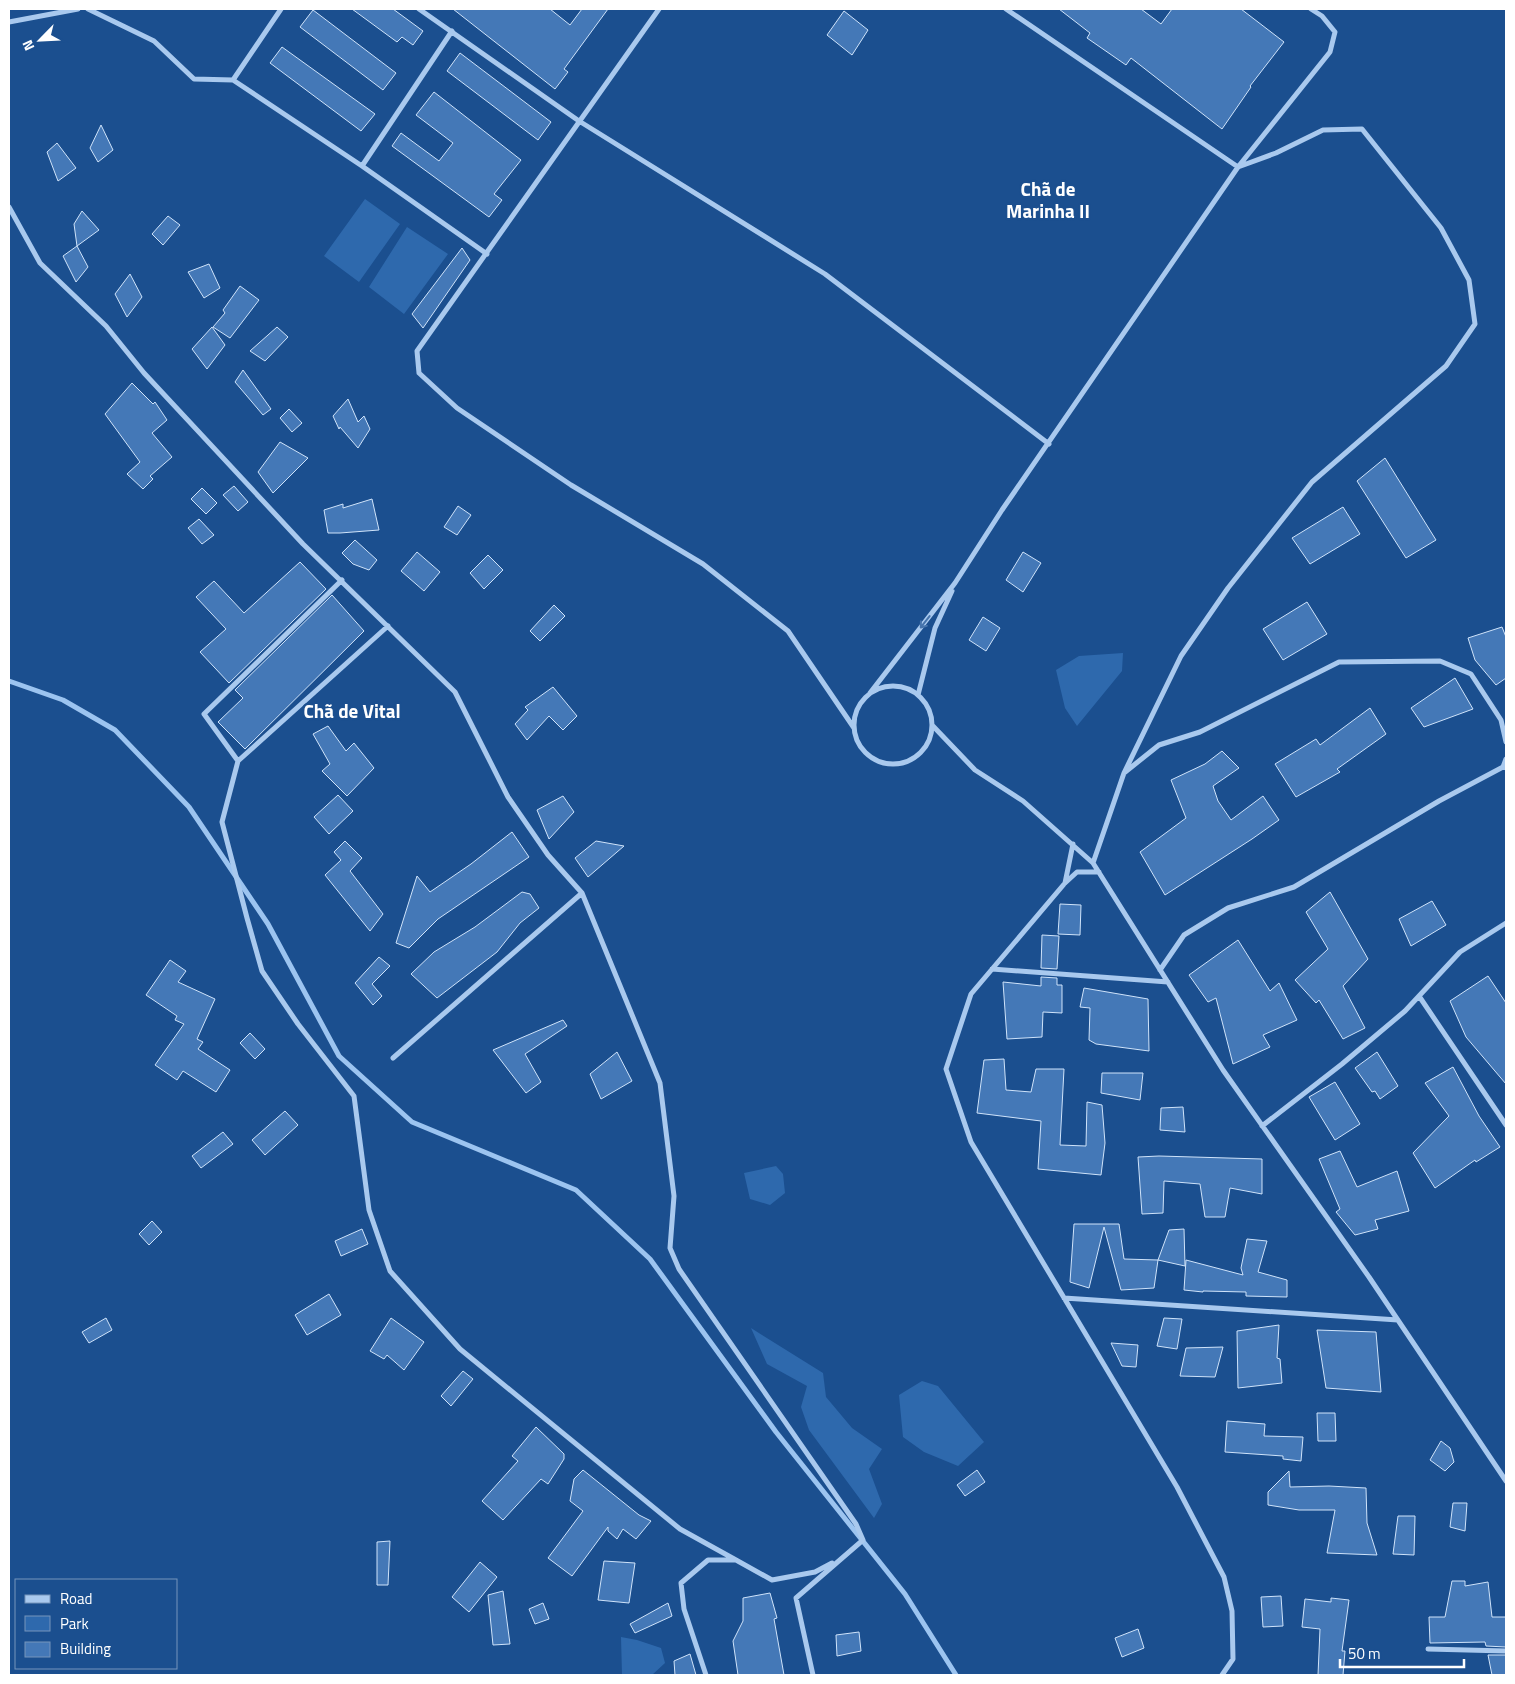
<svg xmlns="http://www.w3.org/2000/svg" width="1515" height="1684" viewBox="0 0 1515 1684" font-family="'Titillium Web',sans-serif">
	<style>
		.green { fill: #2e69ad }
		.lines { fill: none; stroke-linecap: round; stroke-linejoin: round }
		.stream { stroke: #9cc4f0; stroke-width: 5 }
		.building { fill: #4478b7; stroke: #cfe3fa }
		.minor { stroke: #a9c9ee; stroke-width: 5 }
		.oneway { stroke: #4674ac }
		.labels { text-anchor: middle; stroke-width: 4.5; stroke-linejoin: round; paint-order: stroke }
		.district-label { font-size: 19px; font-weight: bold; fill: #fff; stroke: #1b4f8f }
	</style>
	<rect width="100%" height="100%" fill="#1b4f8f"/>
	<path class="green" d="M365,199L400,224L359,282L324,256Z
		M407,227L448,254L404,314L369,287Z
		M1123,653L1122,671L1077,726L1065,708L1056,670L1079,656Z
		M776,1166L783,1174L785,1193L770,1205L750,1199L744,1173Z
		M751,1328L823,1373L826,1397L852,1428L882,1449L869,1469L882,1504L874,1518L809,1430L801,1407L807,1386L767,1364Z
		M922,1381L938,1386L984,1442L958,1466L924,1452L903,1437L899,1395Z
		M621,1637L637,1640L661,1648L665,1663L652,1675H622Z"/>
	<g class="lines">
		<path class="stream" d="M9,681L63,700L115,730L189,807L268,924L339,1056L412,1122L576,1190L650,1259L776,1432L905,1594L956,1675"/>
	</g>
	<path class="building" d="M352,9H393L423,31L413,45L402,37L397,42Z
		M453,9H550L570,25L582,9H608L564,69L568,72L555,89Z
		M1059,9H1141L1161,24L1172,9H1241L1284,42L1250,86L1251,87L1222,129L1131,58L1126,65L1087,38L1090,33Z
		M313,10L396,73L383,90L300,27Z
		M844,11L868,30L852,55L827,35Z
		M282,47L375,114L361,131L270,63Z
		M460,53L551,122L538,140L447,71Z
		M434,92L521,160L494,194L502,200L489,217L392,146L401,133L439,161L453,143L416,115Z
		M101,125L113,150L98,162L90,148Z
		M57,143L76,168L58,181L47,152Z
		M82,211L99,230L77,246L74,224Z
		M168,216L180,225L163,245L152,234Z
		M77,246L88,267L76,282L63,256Z
		M462,248L470,260L423,328L412,314Z
		M209,264L220,288L204,298L188,272Z
		M130,274L142,297L127,317L115,294Z
		M240,286L259,300L230,338L213,327L225,313L223,310Z
		M212,327L225,345L207,369L192,349Z
		M277,327L288,337L265,361L250,351Z
		M243,370L271,409L263,415L235,382Z
		M132,383L153,404L155,402L167,420L152,433L172,457L150,476L153,479L143,489L127,474L140,462L105,414Z
		M348,399L358,422L364,416L370,429L358,448L340,427L339,429L333,416Z
		M289,409L302,423L292,432L280,418Z
		M280,442L308,458L273,493L258,472Z
		M1385,458L1436,540L1406,558L1357,481Z
		M234,486L248,502L238,511L223,495Z
		M202,488L217,503L206,514L191,499Z
		M372,499L379,530L340,533H328L324,510L343,504V508Z
		M458,506L471,515L457,535L444,527Z
		M1343,507L1360,534L1310,564L1292,538Z
		M199,519L214,535L202,544L188,528Z
		M355,540L377,560L369,570L353,564L342,553Z
		M417,552L440,572L424,591L401,571Z
		M1023,552L1041,563L1023,592L1006,580Z
		M488,555L503,570L484,589L470,573Z
		M300,562L326,589L229,683L200,652L226,629L196,597L214,581L244,613Z
		M332,595L364,631L245,749L218,722L243,698L235,690Z
		M1307,602L1327,634L1283,660L1263,629Z
		M554,605L565,616L540,641L530,631Z
		M983,617L1000,628L986,651L969,640Z
		M1502,627L1506,637V678L1496,685L1475,660L1468,638Z
		M1455,678L1473,709L1424,727L1411,708Z
		M553,687L577,716L563,730L549,716L527,740L515,724L528,710L525,707Z
		M1370,708L1386,734L1337,769L1340,772L1296,797L1275,764L1316,739L1320,745Z
		M328,726L346,751L354,743L374,768L347,796L322,771L330,764L313,734Z
		M1222,751L1239,768L1213,786L1218,801L1231,820L1263,796L1279,820L1252,839L1165,895L1140,852L1186,818L1171,780L1205,764Z
		M338,795L353,811L329,834L314,817Z
		M563,796L574,812L549,839L537,810Z
		M512,832L529,857L438,919L409,948L396,943L417,876L430,892L471,864Z
		M345,841L362,858L350,871L383,914L370,931L325,875L341,860L334,852Z
		M596,841L624,846L588,877L575,858Z
		M522,892L530,894L539,908L520,923L497,952L437,998L411,974L434,952L475,927Z
		M1330,892L1368,959L1343,986L1365,1028L1343,1039L1319,1000L1316,1003L1295,980L1328,949L1306,912Z
		M1432,901L1446,925L1411,946L1399,919Z
		M1060,904L1081,905L1080,935L1058,934Z
		M1042,935L1059,936L1057,969L1041,968Z
		M1238,940L1270,991L1279,983L1297,1020L1263,1035L1270,1047L1233,1064L1216,998L1208,1002L1189,975Z
		M379,957L390,966L372,984L382,996L373,1005L355,983Z
		M170,960L186,971L178,982L215,999L197,1039L203,1042L198,1049L230,1070L216,1092L183,1071L177,1080L155,1065L184,1024L175,1020L177,1016L146,995Z
		M1488,976L1506,1003V1084L1466,1037L1450,1001Z
		M1041,977L1057,978V985H1062V1013L1043,1012L1042,1037L1007,1039L1003,982L1041,986Z
		M1084,988L1148,999L1149,1051L1096,1044L1089,1040L1090,1008L1080,1007Z
		M563,1020L567,1026L525,1054L541,1082L526,1093L493,1050Z
		M250,1033L265,1049L255,1059L240,1043Z
		M617,1052L632,1081L601,1099L590,1074Z
		M1377,1052L1398,1086L1380,1099L1375,1091L1372,1092L1355,1068Z
		M1004,1059L1006,1090L1031,1092L1036,1069H1064L1060,1145L1086,1146L1087,1102L1102,1105L1105,1143L1101,1175L1038,1169L1041,1121L977,1113L984,1060Z
		M1453,1067L1479,1116L1500,1147L1476,1162L1475,1160L1435,1188L1413,1153L1449,1116L1425,1083Z
		M1102,1073H1143L1140,1100L1101,1093Z
		M1335,1082L1360,1124L1335,1140L1309,1097Z
		M1183,1107L1185,1132L1160,1130L1161,1108Z
		M285,1111L298,1125L265,1155L252,1140Z
		M223,1132L233,1144L201,1168L192,1156Z
		M1340,1151L1357,1187L1397,1171L1409,1211L1375,1220L1378,1229L1355,1235L1336,1212L1340,1209L1319,1159Z
		M1159,1156L1262,1159V1194L1230,1188L1225,1217H1205L1200,1184L1164,1181L1163,1213L1142,1214L1138,1157Z
		M152,1221L162,1232L149,1245L139,1234Z
		M1074,1224H1119L1124,1259L1158,1260L1154,1288L1121,1290L1104,1227L1089,1288L1070,1282Z
		M362,1229L368,1244L341,1256L335,1241Z
		M1184,1229L1185,1266L1158,1260L1169,1230Z
		M1247,1239L1267,1241L1258,1272L1287,1280V1297L1246,1296V1292L1203,1291V1292L1184,1290L1186,1260L1243,1275L1241,1268Z
		M329,1294L341,1315L307,1335L295,1315Z
		M106,1318L112,1330L89,1343L82,1332Z
		M391,1318L424,1342L404,1370L387,1355L384,1359L370,1351Z
		M1164,1318L1182,1319L1177,1349L1157,1346Z
		M1279,1325L1277,1358L1280,1359L1282,1383L1238,1388L1237,1331Z
		M1317,1330L1376,1332L1381,1392L1326,1388Z
		M1111,1343L1138,1345L1136,1367L1122,1366Z
		M1223,1347L1215,1377L1180,1376L1186,1348Z
		M463,1371L473,1379L451,1406L441,1396Z
		M1317,1413H1335L1336,1441H1318Z
		M1227,1421L1265,1424L1264,1436L1303,1437L1301,1461L1283,1459V1456L1225,1452Z
		M536,1427L564,1454V1459L548,1484L541,1479L503,1520L482,1501L518,1461L512,1456Z
		M1441,1441L1450,1448L1454,1462L1445,1471L1430,1460Z
		M583,1470L639,1515L651,1521L636,1539L623,1529L617,1539L608,1531V1527L572,1576L548,1558L583,1511L570,1501L574,1479Z
		M977,1470L985,1482L965,1496L957,1485Z
		M1289,1471L1290,1487L1329,1486L1366,1488L1367,1523L1377,1555L1327,1553L1335,1510H1299L1268,1505V1492Z
		M1453,1503H1467L1465,1531L1450,1527Z
		M1398,1516H1415L1414,1555L1393,1554Z
		M390,1541L388,1585H377V1542Z
		M604,1561L635,1563L629,1603L598,1600Z
		M480,1562L497,1577L469,1612L452,1597Z
		M1452,1581H1465V1586L1488,1582L1492,1617H1506V1647L1486,1646L1485,1642L1430,1643L1429,1617H1445Z
		M503,1591L510,1644L493,1645L488,1595Z
		M770,1593L777,1618L774,1619L784,1675H738L733,1641L743,1621V1598Z
		M1281,1596L1283,1626L1263,1627L1261,1597Z
		M1331,1598L1349,1600L1342,1651H1345L1343,1675H1318L1320,1629L1302,1627L1305,1599L1331,1602Z
		M543,1603L549,1619L535,1624L529,1609Z
		M668,1603L672,1616L635,1633L630,1624Z
		M1138,1629L1144,1648L1122,1657L1115,1638Z
		M859,1632L861,1651L837,1656L836,1635Z
		M690,1654L696,1675H675L674,1661Z
		M1488,1655H1506V1675H1492Z"/>
	<g class="lines">
		<path class="minor" d="M88,9L154,41L194,79L233,80L362,166L452,31
			M419,9L579,121L825,274L1049,444
			M659,9L417,351L419,373L457,408L571,485L703,564L788,631L854,728
			M1006,9L1238,167L1276,153L1323,130L1362,129L1441,228L1469,280L1475,324L1446,366L1312,482L1228,588L1181,656L1124,773
			M9,22L78,9
			M233,80L281,9
			M362,166L487,254
			M9,207L40,263L106,326L144,373L303,544L455,692L508,797L548,855L582,893L660,1083L674,1196L670,1248L679,1269L856,1524L863,1540L796,1598L813,1675
			M342,580L204,714L238,761L388,626
			M854 725a39 39 0 1 1 78 0a39 39 0 1 1-78 0Z
			M870,693L955,583L1002,510L1238,167L1330,52L1335,32L1322,16L1311,9
			M918,695L935,628L952,591
			M932,725L975,770L1023,801L1093,863L1223,1070L1369,1277L1506,1481
			M238,761L222,822L247,918L262,971L298,1024L354,1096L369,1210L390,1271L460,1349L680,1529L736,1560
			M1503,767L1506,759
			M1093,863L1124,773L1159,745L1200,732L1339,662L1440,661L1471,674L1501,720L1506,742
			M1099,872H1077L1065,883L971,994L946,1069L971,1142L1177,1487L1224,1577L1232,1611L1233,1659L1222,1675
			M1065,883L1073,844
			M992,969L1168,982
			M1160,970L1184,935L1228,908L1294,887L1439,801L1503,767L1506,768
			M1419,996L1506,1125
			M393,1058L582,893
			M1262,1126L1342,1064L1405,1011L1460,952L1506,923
			M1064,1298L1398,1320
			M1428,1649L1506,1651
			M706,1675L684,1609L681,1583L708,1560H736L772,1580L815,1572L832,1563"/>
	</g>
	<defs><path id="oneway-shaft" d="M-6 0H5M1.5-3L5.5 0L1.5 3" fill="none" stroke-width="1.6" stroke-linecap="round" stroke-linejoin="round" transform="scale(1.25)"/></defs>
	<use class="oneway" href="#oneway-shaft" transform="translate(925 622) rotate(128)"/>
	<g class="labels">
		<g class="district-label">
			<text x="1048" y="196">Chã de<tspan x="1048" dy="22">Marinha II</tspan></text>
			<text x="352" y="718">Chã de Vital</text>
		</g>
	</g>
	<rect width="1515" height="1684" fill="none" stroke="#ffffff" stroke-width="20"/>
	<rect x="15" y="1579" width="162" height="90" fill="#1b4f8f" stroke="#7695bc"/>
	<rect x="25" y="1595" width="25" height="8" fill="#a9c9ee" stroke="#7695bc"/>
	<text x="60" y="1604" font-size="15" fill="#ffffff">Road</text>
	<rect x="25" y="1616" width="25" height="15" fill="#2e69ad" stroke="#7695bc"/>
	<text x="60" y="1629" font-size="15" fill="#ffffff">Park</text>
	<rect x="25" y="1642" width="25" height="15" fill="#4478b7" stroke="#7695bc"/>
	<text x="60" y="1654" font-size="15" fill="#ffffff">Building</text>
	<g transform="translate(40 40) rotate(246)" stroke="#1b4f8f" stroke-width="4" paint-order="stroke">
	<path d="M0-4L9 19L0 12L-9 19Z" fill="#ffffff"/>
	<text y="-8" font-size="14" font-weight="bold" text-anchor="middle" fill="#ffffff">N</text>
	</g>
	<path d="M1340 1659v8h124v-8" fill="none" stroke="#ffffff" stroke-width="2.5"/>
	<text x="1348" y="1659" font-size="15" fill="#ffffff" stroke="#1b4f8f" stroke-width="4" paint-order="stroke">50 m</text>
</svg>
